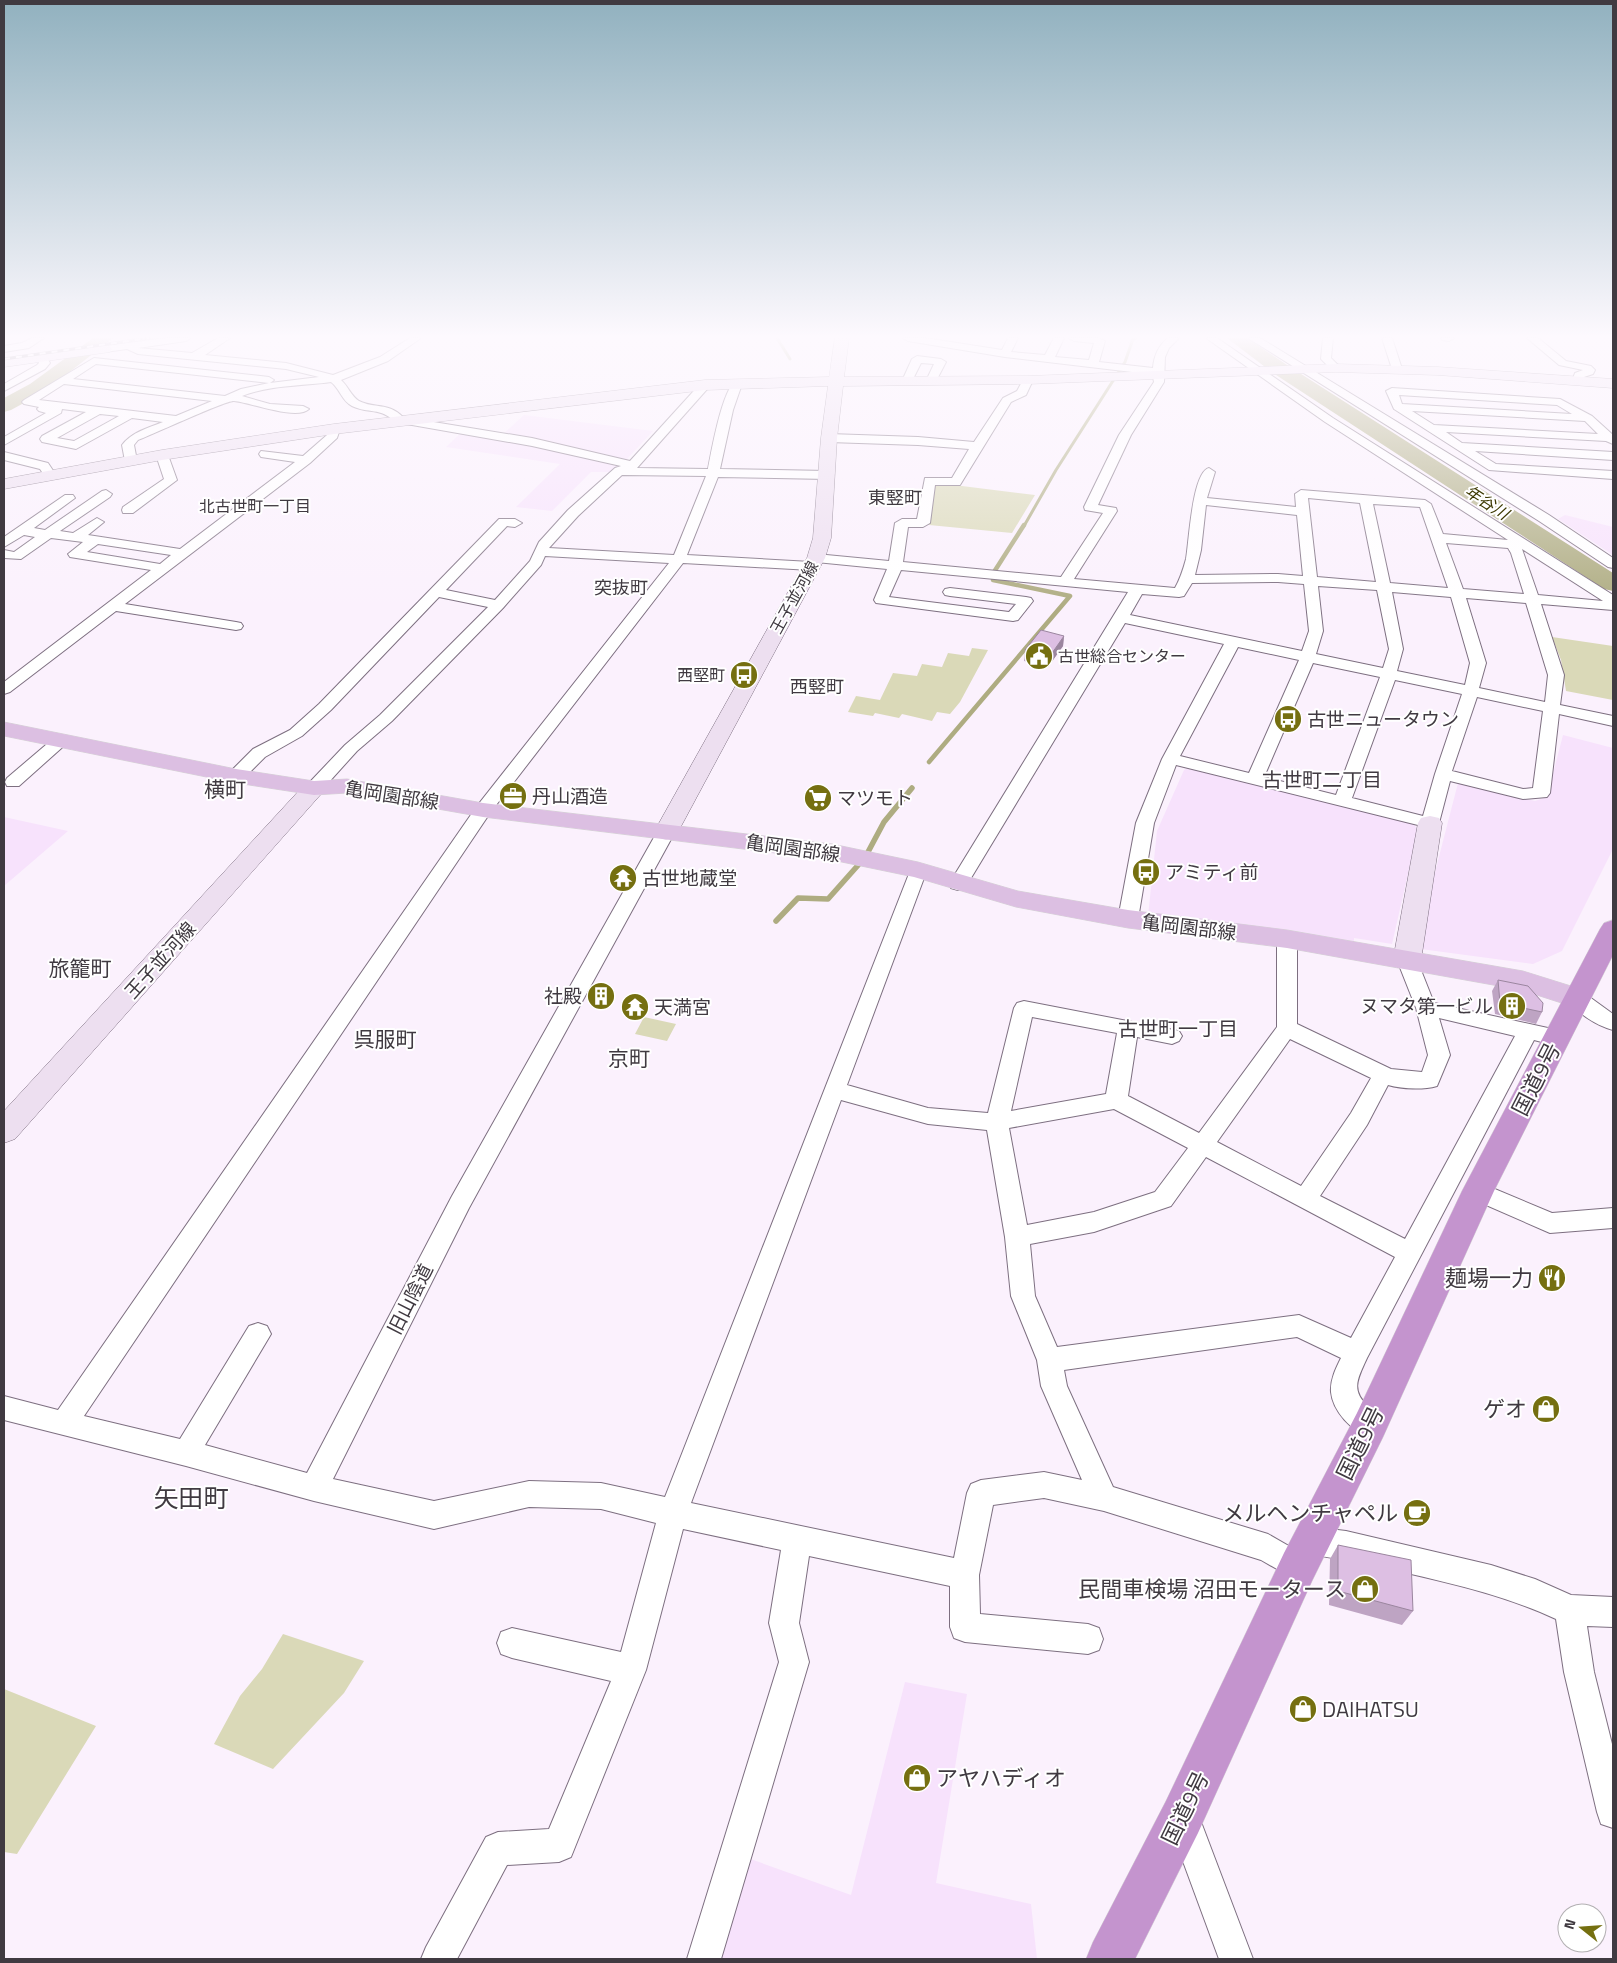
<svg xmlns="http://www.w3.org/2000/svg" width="1617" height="1963" viewBox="0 0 1617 1963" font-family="'Titillium Web','Noto Sans JP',sans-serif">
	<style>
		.built { fill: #f7e2fc }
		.green { fill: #dad9b8 }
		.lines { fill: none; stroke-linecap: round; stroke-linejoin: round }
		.stream-far2 { stroke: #aeac81; stroke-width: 3 }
		.stream-far1 { stroke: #aeac81; stroke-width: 4.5 }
		.stream { stroke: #aeac81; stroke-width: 5.5 }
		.river { fill: #aeac81; fill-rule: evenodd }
		.street-casing { stroke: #7d6f80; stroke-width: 2 }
		.secondary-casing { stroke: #7d6f80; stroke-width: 1 }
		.primary-casing { stroke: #d5d4d5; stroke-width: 1 }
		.highway-casing { stroke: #d5d4d5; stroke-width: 1 }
		.street { fill: #fff; fill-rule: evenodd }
		.secondary { fill: #eddff0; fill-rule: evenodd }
		.primary { fill: #dcbfe2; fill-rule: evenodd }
		.highway { fill: #c494ce; fill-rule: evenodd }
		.rail-casing { stroke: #766f77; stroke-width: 3 }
		.rail { stroke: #fff; stroke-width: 2; stroke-dasharray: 6; stroke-linecap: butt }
		.wall { fill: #bea4c3 }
		.shaded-wall { fill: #9b869f }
		.building { fill: #ddbfe3; stroke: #9b869f }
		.labels { text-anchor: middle; stroke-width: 4; stroke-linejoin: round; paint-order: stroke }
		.far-water-label { font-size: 16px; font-style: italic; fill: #3d3902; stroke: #fff }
		.far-neighbourhood-label { font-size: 16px; fill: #403a41; stroke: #fff }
		.far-street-label { font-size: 16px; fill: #403a41; stroke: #fff }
		.far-poi-label { font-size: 16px; fill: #403a41; stroke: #fff; text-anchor: start }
		.far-quarter-label { font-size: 18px; fill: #403a41; stroke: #fff }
		.poi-label { font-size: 19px; fill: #403a41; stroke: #fff; text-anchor: start }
		.street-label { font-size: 19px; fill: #403a41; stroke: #fff }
		.neighbourhood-label { font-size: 20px; fill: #403a41; stroke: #fff }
		.quarter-label { font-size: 21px; fill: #403a41; stroke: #fff }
		.near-street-label { font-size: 22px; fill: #403a41; stroke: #fff }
		.near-poi-label { font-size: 22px; fill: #403a41; stroke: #fff; text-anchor: end }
		.near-quarter-label { font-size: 25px; fill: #403a41; stroke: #fff }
	</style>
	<rect width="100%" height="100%" fill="#fbf1fd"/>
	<path class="built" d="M524,415L653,431L615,472H591L552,511L516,507L560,464L446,447L464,430L503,434Z
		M1565,515L1613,527V555L1558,519Z
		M1563,735L1613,748V849L1562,951L1533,964L1421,949L1433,880L1458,783L1535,801L1547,797Z
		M1190,766L1413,823L1418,830L1392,944L1354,938V944L1148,916L1157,831L1184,770Z
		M4,817L68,831L4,886Z
		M905,1682L967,1694L936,1883L1031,1904L1037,1959H712L742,1856L851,1895Z"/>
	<path class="green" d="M938,483L1035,495L1012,533L929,525L933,485Z
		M1552,637L1613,646V700L1566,691L1561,660Z
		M972,648L988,650L960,702L950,714L937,712L932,721L902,714L899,718L875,713L873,716L848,712L856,696L880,700L893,673L917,676L922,664L942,667L948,653L969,656Z
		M644,1017L676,1024L667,1041L635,1034Z
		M283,1634L364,1661L344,1693L273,1769L214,1744L240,1696L262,1669Z
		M4,1689L96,1726L17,1854L4,1852Z"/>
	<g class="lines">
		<path class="stream-far2" d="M777,338L790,359
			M1024,526L1056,470L1125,362L1133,339L1136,338"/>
		<path class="stream-far1" d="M929,762L1070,596L993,580L994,572L1024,525"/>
		<path class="stream" d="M868,852L884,822L912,788
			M776,921L798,898L828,899L860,863"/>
		<path class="river" d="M93,338H113L44,392L11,410L4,412V398L30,384Z
			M1227,338H1247L1287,365L1613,573V591L1604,589L1273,373Z"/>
		<defs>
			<path id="street" d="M32,338H44L29,348L4,352V346L22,343Z
				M166,338H191L186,341L138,348L192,353L218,338H230L205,355L286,363L333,375L380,357L410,338H421L388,361L341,380C348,386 351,396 359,401C375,409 388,402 403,417L532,438L630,461L701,383H709L710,385L709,387L637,468L708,469C711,454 723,384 737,381L742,384L733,410L720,469L828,471L834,475L828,479L718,477L687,555L811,562L818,566L811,570L683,563L490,813L84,1416L180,1439L249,1326L258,1323L267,1326L271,1334L205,1445L307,1473L452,1196L657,832L660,828L666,827L672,828L675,832L469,1208L333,1479L434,1501L529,1481L601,1483L665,1497L912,866L918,864L924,866L927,870L847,1085L928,1108L988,1113L1014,1008L1017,1003L1024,1001L1179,1031L1182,1036L1179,1041L1172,1044L1137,1037L1128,1096L1199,1133L1277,1027V939L1280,934L1287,932L1294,934L1297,939V1024L1391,1069L1422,1072L1428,1055L1416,1008L1397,960L1400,955L1407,953L1414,955L1417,960L1434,1003L1557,1030L1564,1033L1567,1038L1564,1043L1557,1046L1534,1040L1367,1358C1358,1378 1350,1390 1368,1406C1375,1413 1380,1416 1383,1425L1379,1434L1370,1437C1352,1431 1333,1412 1331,1392C1330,1380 1336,1368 1341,1358L1297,1337L1064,1370L1067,1386L1113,1487L1268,1534L1308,1557L1312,1567L1308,1577L1298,1581L1261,1560L1104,1511L1044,1498L993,1505L979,1575L980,1614L1088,1624L1099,1628L1103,1639L1099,1650L1088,1654L965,1642L954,1638L950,1627V1586L809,1556L799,1623L809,1662L721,1959H687L779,1662L769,1623L781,1550L683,1529L646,1670L571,1857L559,1862L507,1865L457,1959H421L426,1947L486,1837L498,1832L549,1829L611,1681L512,1658L501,1654L497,1643L501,1632L512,1628L621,1652L656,1523L601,1509L529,1507L434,1529L314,1501L186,1466L4,1420V1396L58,1410L477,806L669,563L545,556L541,565L503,608L392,721L357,751L320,792H308L305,788L308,784L345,745L380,715L488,607L439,597L331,710L302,736L265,757L242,780H230L228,776L230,772L253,749L290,730L319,704L499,519H515L522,523L515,527L507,526L446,590L495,600L530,561L539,542L568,510L615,468L621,466L532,446L395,422C381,407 368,414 352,406C342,401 340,389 331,382C303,386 269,385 242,396L270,404L303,406L309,409C297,421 249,402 234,401C226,400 152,435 138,440L134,445L137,461L131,465L125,461L122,445C132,432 148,428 163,422L132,418L76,449L42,442L40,439L42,436L86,412L62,409L61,413L4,445V437L46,413L39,411L37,409L39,407L24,404L22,402L24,400L94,358L269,377L274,380L270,383L319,377L286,369L138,354L127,349L105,352L100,349L105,346ZM96,364L269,383L241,389L225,396L73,379ZM64,384L212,401L176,416L39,400ZM100,414L119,416L74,441L57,438ZM622,475L706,476L674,555L549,548L578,516ZM1032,1017L1117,1033L1106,1094L1011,1111ZM1439,1018L1515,1036L1405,1239L1320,1196L1367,1125L1388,1085C1402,1089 1423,1090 1437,1086L1450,1055ZM1290,1039L1371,1078L1351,1113L1301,1186L1217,1142ZM841,1100L928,1124L987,1130L1005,1237L1011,1296L1037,1360L1041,1386L1082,1480L1044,1472L981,1480L971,1484L967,1493L954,1558L691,1503ZM1114,1109L1188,1148L1155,1192L1094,1212L1027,1225L1009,1128ZM1206,1157L1395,1257L1351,1338L1299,1315L1057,1347L1035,1296L1030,1244L1094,1232L1171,1206Z
				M903,338H925L1002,350L1008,338H1018L1011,352L1045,355L1054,338H1064L1055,357L1089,360L1094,343L1074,341L1069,338H1098L1105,341L1099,362L1153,368C1154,356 1158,346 1168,338H1179L1169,348L1165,357L1164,382L1131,435L1098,505L1116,508L1117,511L1074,579L1175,588C1180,579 1183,570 1186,559C1189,543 1192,472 1209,468L1215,472L1207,498L1296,507L1295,494L1301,490L1425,500L1431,504L1443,534L1508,540L1325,422L1206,338H1217L1333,418L1613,595V610L1541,604L1564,675L1560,705L1613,716V726L1559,714L1550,793L1547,797L1523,799L1450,781L1439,823L1436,827L1430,828L1176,765L1154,823L1138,919L1135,923L1128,925L1121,923L1118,919L1136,823L1162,759L1224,644L1125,623L965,888L958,890L951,888L949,884L1128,592L901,570L889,597L1009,612L1016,604L950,596L945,595L943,592L945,589L950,588L1026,597L1031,598L1033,601L1018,620L1013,621L876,603L874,600L887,569L816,562L809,558L816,554L889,561L895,523L902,519H917L925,478H952L969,449L918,445L829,442L823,438L829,434L918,437L974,442L1003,398L1017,391L1024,378H1032L1033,380L1026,395L1011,402L960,485H935L930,523L923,527H908L903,562L1061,577L1103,513L1085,510L1084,507L1119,435L1154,382L1153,377L1149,374L1005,357L908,341ZM1308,498L1360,503L1376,582L1317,577ZM1373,504L1420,507L1448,588L1390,583ZM1206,505L1297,515L1303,576L1278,574L1195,575L1201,550ZM1446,543L1508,548L1511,553L1524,594L1463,589ZM1522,549L1603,601L1538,595ZM1278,582L1304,584L1309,631L1302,651L1130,615L1142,594L1179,597L1184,596L1192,583ZM1318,586L1377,590L1389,649L1383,668L1316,654L1323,631ZM1392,592L1451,597L1470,663L1465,685L1397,671L1403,649ZM1466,598L1526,603L1548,675L1545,702L1479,688L1486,663ZM1238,647L1299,660L1249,773L1180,756ZM1313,663L1380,677L1336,795L1264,777ZM1395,680L1462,694L1435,774L1423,816L1352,798ZM1477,697L1543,711L1533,788L1523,789L1452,771Z
				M1248,338H1260L1549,515L1613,558V568L1608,567L1539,521Z
				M1323,338H1333L1331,358L1341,368L1340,370H1332L1321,359Z
				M1382,338H1392L1402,369L1401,371L1397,372L1392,369Z
				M1441,338H1454L1449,341L1442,340Z
				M1527,338H1538L1566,361L1591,366L1595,370L1593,374L1584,377L1581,383H1573L1572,381L1575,373L1583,370L1559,365Z
				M42,355L46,356L50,363L45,369L4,391V384L37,365L39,363L37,358Z
				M917,356L941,359L946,362L935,383L931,384L926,381L934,364L921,363L911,383L907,384L902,381L912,359Z
				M1392,388L1560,399L1592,416L1613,435V444L1606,441L1446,432L1462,443L1613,452V460L1475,451L1496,464L1613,471V479L1489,470L1394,409L1386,391ZM1399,395L1557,405L1572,414L1402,404ZM1412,411L1585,421L1598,434L1434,425Z
				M334,426L340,429L337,438L310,463L125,604L236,622L241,623L243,626L241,629L236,630L116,611L10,692L4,694V682L151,570L70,557L68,554L83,542L51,538L21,559L4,558V550L14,552L35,537L24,535L4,547V537L65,495H73L75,498L34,528L45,530L102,491L106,490L112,494L110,497L60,531L73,533L97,518L104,522L88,535L180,549L295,462L261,457L259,454L261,451L303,456L327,435L330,427ZM98,544L171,555L160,564L87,552Z
				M162,451L168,455L177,480L133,513H123L122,510L123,507L164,479L156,455Z
				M4,452L48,463L56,475L50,479L46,478L40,469L4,460Z
				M60,736L66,738L68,741L66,744L19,786H7L5,782L7,778L54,738Z
				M1577,991L1584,993L1613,1014V1030C1597,1026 1575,1012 1567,998L1570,993Z
				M1478,1182L1552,1213L1613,1208V1228L1550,1233L1470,1198L1466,1191L1470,1184Z
				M1313,1527L1346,1531L1491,1565L1535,1579L1571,1595L1613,1597V1627L1587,1626L1594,1672L1613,1748V1828L1601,1824L1597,1812L1564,1672L1556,1619C1494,1590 1425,1578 1359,1562C1340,1558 1321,1558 1303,1551L1299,1541L1303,1531Z
				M1183,1802L1195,1806L1253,1959H1219L1167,1818L1171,1806Z"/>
			<path id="secondary" d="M835,338H849L844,377L1028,376L1336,364L1438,367L1613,379V388L1438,375L1336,372L1028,384L843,386L837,438L831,538L825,558L678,832L675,837L666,840L657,837L654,832L807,558L813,538L821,438L828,386L705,390L334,434L162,460L4,489V479L162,450L334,424L705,380L829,377Z
				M105,345L110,346L112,349L110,352L4,367V359Z
				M314,781L322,783L326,788L322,793L15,1139L4,1143V1111L306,783Z
				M1430,816L1439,818L1442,823L1421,960L1417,967L1407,969L1397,967L1393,960L1418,823L1421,818Z"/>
			<path id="primary" d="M4,722L236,769L314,781L347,779L483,803L832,844L918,862L1018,891L1128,910L1287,930L1523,971L1587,991L1591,998L1587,1005L1577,1008L1521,990L1287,948L1128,928L1016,907L914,877L832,860L483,817L347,793L314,795L236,783L4,736Z"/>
			<path id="highway" d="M1613,920V955L1494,1191L1383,1437L1312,1581L1198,1833L1135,1959H1086L1093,1942L1166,1801L1284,1553L1357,1413L1462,1191L1600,929L1604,923Z"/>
		</defs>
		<use href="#street" class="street-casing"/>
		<use href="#secondary" class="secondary-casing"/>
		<use href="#primary" class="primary-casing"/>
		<use href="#highway" class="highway-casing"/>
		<use href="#street" class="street"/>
		<use href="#secondary" class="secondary"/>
		<use href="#primary" class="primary"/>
		<use href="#highway" class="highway"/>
		<defs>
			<path id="rail" d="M4,359L149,338"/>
		</defs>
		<use href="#rail" class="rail-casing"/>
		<use href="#rail" class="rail"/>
	</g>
	<path class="wall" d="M1064,636L1063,646L1048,667L1024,661L1025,650Z
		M1498,980L1542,1012L1536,1024L1495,1014L1492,991Z
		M1338,1545L1413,1611L1402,1625L1329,1605L1330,1559Z"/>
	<path class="shaded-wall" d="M1064,636L1063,646L1048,667L1050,656Z"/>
	<path class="building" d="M1041,630L1064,636L1050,656L1025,650Z
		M1498,980L1528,986L1543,1003L1542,1012L1500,1003Z
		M1338,1545L1411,1560L1413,1611L1338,1591Z"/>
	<linearGradient id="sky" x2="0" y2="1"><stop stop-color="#91b1bf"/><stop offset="0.55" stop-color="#fdf9fe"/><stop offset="1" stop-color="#fdf9fe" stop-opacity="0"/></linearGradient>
	<rect width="1617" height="612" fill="url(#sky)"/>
	<defs>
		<symbol id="civic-disc" viewBox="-11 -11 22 22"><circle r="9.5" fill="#756f10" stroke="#fff"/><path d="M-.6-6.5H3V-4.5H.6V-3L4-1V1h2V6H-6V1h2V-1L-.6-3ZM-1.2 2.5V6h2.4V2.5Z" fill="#fff"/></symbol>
		<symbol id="bus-disc" viewBox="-11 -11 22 22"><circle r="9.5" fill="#756f10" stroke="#fff"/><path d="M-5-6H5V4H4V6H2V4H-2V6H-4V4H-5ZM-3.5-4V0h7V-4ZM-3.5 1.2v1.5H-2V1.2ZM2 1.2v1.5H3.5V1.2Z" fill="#fff"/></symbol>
		<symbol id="office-disc" viewBox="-11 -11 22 22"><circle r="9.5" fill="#756f10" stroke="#fff"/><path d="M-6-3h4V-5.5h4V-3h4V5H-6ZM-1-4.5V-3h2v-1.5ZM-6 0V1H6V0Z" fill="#fff"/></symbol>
		<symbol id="supermarket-disc" viewBox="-11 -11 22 22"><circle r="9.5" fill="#756f10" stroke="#fff"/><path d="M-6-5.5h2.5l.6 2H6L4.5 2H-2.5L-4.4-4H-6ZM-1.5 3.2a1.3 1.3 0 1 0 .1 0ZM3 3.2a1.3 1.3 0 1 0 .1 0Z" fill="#fff"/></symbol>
		<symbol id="temple-disc" viewBox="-11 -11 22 22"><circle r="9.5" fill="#756f10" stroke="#fff"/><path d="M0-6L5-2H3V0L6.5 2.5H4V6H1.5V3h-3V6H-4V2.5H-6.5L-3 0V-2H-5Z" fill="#fff"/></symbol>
		<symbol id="building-disc" viewBox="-11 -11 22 22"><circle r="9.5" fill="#756f10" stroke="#fff"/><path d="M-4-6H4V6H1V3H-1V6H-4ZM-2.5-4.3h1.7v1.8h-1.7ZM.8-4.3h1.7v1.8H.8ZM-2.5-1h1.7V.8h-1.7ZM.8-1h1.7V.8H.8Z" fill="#fff"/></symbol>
		<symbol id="restaurant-disc" viewBox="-11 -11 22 22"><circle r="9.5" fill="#756f10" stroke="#fff"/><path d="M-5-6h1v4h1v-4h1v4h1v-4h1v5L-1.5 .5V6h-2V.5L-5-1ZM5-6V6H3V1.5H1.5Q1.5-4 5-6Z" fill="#fff"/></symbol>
		<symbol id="shop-disc" viewBox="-11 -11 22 22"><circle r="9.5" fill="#756f10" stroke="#fff"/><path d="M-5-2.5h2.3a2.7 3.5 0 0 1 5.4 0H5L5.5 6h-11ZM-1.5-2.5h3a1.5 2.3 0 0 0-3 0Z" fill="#fff"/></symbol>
		<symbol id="cafe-disc" viewBox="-11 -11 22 22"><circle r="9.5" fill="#756f10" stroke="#fff"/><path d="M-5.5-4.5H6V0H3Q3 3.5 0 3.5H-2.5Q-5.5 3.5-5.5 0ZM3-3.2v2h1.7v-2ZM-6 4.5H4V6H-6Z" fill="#fff"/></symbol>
	</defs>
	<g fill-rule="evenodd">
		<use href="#civic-disc" x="1023" y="640" width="32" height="32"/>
		<use href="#bus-disc" x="728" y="659" width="32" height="32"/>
		<use href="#bus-disc" x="1272" y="703" width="32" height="32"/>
		<use href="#office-disc" x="497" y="780" width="32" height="32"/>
		<use href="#supermarket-disc" x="802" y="782" width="32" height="32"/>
		<use href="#bus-disc" x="1130" y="856" width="32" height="32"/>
		<use href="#temple-disc" x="607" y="862" width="32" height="32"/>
		<use href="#building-disc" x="585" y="980" width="32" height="32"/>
		<use href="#building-disc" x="1496" y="990" width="32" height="32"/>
		<use href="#temple-disc" x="619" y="991" width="32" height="32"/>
		<use href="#restaurant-disc" x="1536" y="1262" width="32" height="32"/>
		<use href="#shop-disc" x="1530" y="1393" width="32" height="32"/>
		<use href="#cafe-disc" x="1401" y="1497" width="32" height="32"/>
		<use href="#shop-disc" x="1349" y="1573" width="32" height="32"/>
		<use href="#shop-disc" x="1287" y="1693" width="32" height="32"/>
		<use href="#shop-disc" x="901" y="1762" width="32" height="32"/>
	</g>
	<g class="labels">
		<g class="far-water-label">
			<text transform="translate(1487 502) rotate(33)" y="6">年谷川</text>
		</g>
		<g class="far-neighbourhood-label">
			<text x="255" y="512">北古世町一丁目</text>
		</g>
		<g class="far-street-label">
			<text transform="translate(794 597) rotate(-61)" y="6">王子並河線</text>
		</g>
		<g class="far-poi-label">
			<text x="1058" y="662">古世総合センター</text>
			<text x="725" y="681" text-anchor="end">西堅町</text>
		</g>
		<g class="far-quarter-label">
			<text x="895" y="504">東竪町</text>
			<text x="621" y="594">突抜町</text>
			<text x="817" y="693">西竪町</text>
		</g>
		<g class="poi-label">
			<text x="1307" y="726">古世ニュータウン</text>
			<text x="532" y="803">丹山酒造</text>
			<text x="837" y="805">マツモト</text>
			<text x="1165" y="879">アミティ前</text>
			<text x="642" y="885">古世地蔵堂</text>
			<text x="582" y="1003" text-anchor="end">社殿</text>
			<text x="1493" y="1013" text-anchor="end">ヌマタ第一ビル</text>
			<text x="654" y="1014">天満宮</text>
		</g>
		<g class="street-label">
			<text transform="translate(392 795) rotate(9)" y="7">亀岡園部線</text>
			<text transform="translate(793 848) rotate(8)" y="7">亀岡園部線</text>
			<text transform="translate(1189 927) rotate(7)" y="7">亀岡園部線</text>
			<text transform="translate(160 960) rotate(-48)" y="7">王子並河線</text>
			<text transform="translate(410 1299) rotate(-63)" y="7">旧山陰道</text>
		</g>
		<g class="neighbourhood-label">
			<text x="1322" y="787">古世町二丁目</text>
			<text x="1178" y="1036">古世町一丁目</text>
		</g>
		<g class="quarter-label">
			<text x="225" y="797">横町</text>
			<text x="80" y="976">旅籠町</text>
			<text x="385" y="1047">呉服町</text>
			<text x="629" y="1066">京町</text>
		</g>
		<g class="near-street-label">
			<text transform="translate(1536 1079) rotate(-63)" y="8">国道9号</text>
			<text transform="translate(1360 1443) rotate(-64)" y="8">国道9号</text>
			<text transform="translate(1185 1808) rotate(-64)" y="8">国道9号</text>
		</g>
		<g class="near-poi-label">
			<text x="1533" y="1286">麺場一力</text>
			<text x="1527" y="1417">ゲオ</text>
			<text x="1398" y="1521">メルヘンチャペル</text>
			<text x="1346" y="1597">民間車検場 沼田モータース</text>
			<text x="1322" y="1717" text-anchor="start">DAIHATSU</text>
			<text x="936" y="1786" text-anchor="start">アヤハディオ</text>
		</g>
		<g class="near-quarter-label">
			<text x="191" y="1507">矢田町</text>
		</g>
	</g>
	<rect width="1617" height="1963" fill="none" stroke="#403a41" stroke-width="10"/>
	<g transform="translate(1582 1928) rotate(287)"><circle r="24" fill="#ffffff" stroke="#b3b0b3"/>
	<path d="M0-4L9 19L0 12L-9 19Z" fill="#756f10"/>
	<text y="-8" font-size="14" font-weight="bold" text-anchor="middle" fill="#403a41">N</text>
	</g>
</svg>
